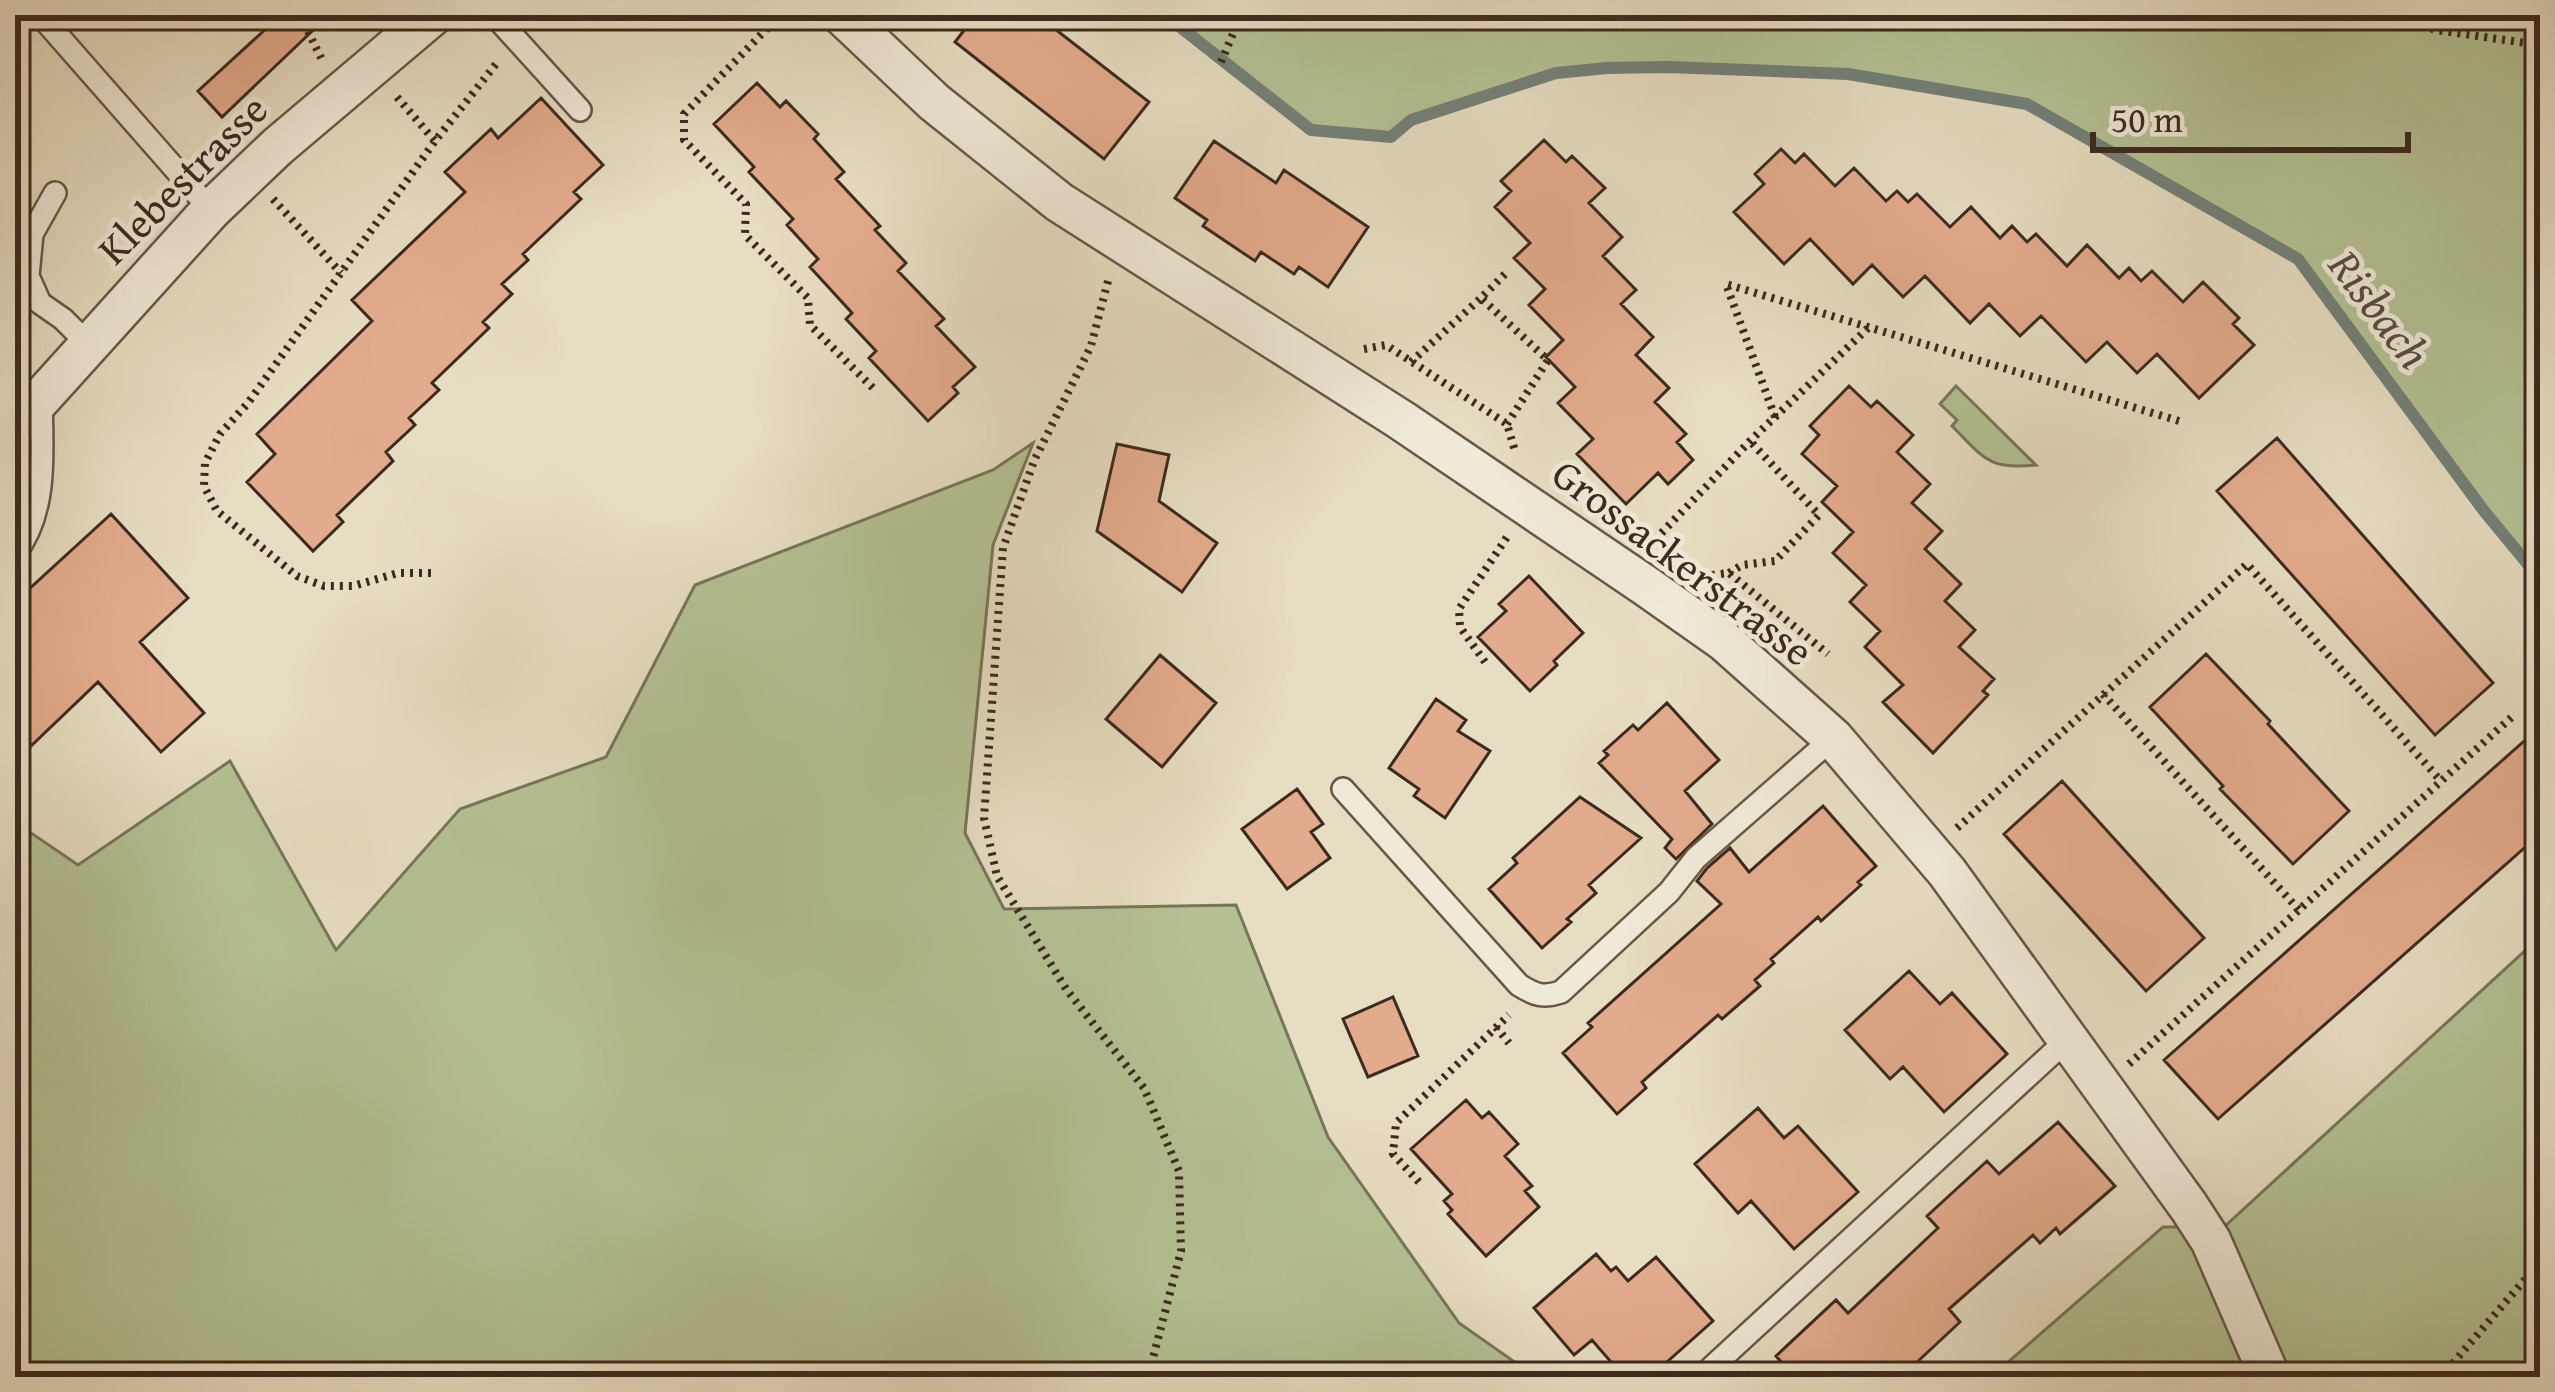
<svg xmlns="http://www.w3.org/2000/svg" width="2555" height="1392" viewBox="0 0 2555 1392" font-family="'Gentium Book Plus',serif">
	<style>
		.green { fill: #b4c194; stroke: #787659; stroke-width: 3 }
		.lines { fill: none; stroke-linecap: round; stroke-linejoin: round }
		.stream { stroke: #738179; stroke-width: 12 }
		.building { fill: #e3ab8d; stroke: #3c2a1e; stroke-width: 3 }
		.lane-casing { stroke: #675747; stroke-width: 26 }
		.street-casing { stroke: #675747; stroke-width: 44 }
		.path { stroke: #3c2a1e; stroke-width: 8; stroke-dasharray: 3 6; stroke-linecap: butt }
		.lane { stroke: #efe9d7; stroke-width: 21 }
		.street { stroke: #efe9d7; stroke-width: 39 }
		.labels { text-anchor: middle; stroke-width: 10; stroke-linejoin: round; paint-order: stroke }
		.street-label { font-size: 42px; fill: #3c2a1e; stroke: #efe9d7 }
		.water-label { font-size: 45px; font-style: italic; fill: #534e44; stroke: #efe9d7 }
	</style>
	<rect width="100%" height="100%" fill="#e7ddc2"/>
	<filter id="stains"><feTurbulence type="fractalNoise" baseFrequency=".00167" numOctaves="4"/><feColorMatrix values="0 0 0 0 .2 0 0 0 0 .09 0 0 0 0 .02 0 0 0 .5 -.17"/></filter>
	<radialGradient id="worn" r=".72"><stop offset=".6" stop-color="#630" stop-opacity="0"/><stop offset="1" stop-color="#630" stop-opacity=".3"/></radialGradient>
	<path class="green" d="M1165,15H2540V579L2484,511L2298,259L2027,104L1848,74L1668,67L1607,68L1555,73L1412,120L1391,137L1311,130Z
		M1956,386L2036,465C1988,470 1984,458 1952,426L1957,420L1940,404Z
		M1033,443L993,545L965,833L1004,909L1236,905L1328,1137L1459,1323L1536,1377H15V822L78,865L230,761L336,950L460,809L606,757L695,585L993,470Z
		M2540,937V1377H1991L2163,1227H2224Z"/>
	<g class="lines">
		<path class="stream" d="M1165,15L1311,130L1391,137L1411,120L1556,73L1607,68L1668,67L1848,74L2027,104L2298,259L2484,511L2540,579"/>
	</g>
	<path class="building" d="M281,15H329L222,117L198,91Z
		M976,15H1037L1149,102L1104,159L955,42Z
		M757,83L780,107L786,101L818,134L814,139L844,172L836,179L880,226L875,230L906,263L898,271L944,319L936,326L975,367L953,387L958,393L928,421L869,358L876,351L846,319L852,313L810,267L818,259L787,225L793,219L749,172L754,167L714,124Z
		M541,98L603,165L574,192L581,199L523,254L528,260L502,284L512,294L483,322L489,328L432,383L439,390L409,418L415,425L386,452L393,461L337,515L343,522L313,551L247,482L275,454L257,434L372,321L352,300L465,192L445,172L491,129L498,138Z
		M1544,140L1566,162L1572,156L1605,188L1589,203L1622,237L1603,256L1636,290L1621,304L1653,337L1636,355L1669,388L1655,402L1686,434L1677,442L1693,460L1668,484L1658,473L1626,504L1577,454L1593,439L1558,403L1575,387L1546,357L1563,340L1529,305L1545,289L1514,258L1530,243L1495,207L1511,191L1501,181Z
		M1214,141L1276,183L1284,170L1368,227L1328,287L1299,267L1294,274L1261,252L1255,261L1203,226L1207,220L1175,198Z
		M1781,149L1795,163L1804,154L1835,186L1854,168L1886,201L1897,191L1908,202L1917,194L1950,227L1971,207L2000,238L2012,226L2027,242L2036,234L2067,266L2087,245L2119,278L2129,268L2141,281L2152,271L2183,302L2203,282L2239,318L2233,324L2254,345L2199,398L2157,354L2137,373L2107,342L2086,362L2041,316L2020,336L1989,304L1970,323L1925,276L1903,297L1872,265L1853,284L1810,239L1784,264L1734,212L1764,184L1755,174Z
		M1849,386L1871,407L1877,401L1913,435L1897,452L1930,484L1912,503L1942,531L1925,549L1961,584L1945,601L1975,630L1959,647L1994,679L1983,691L1988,695L1933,753L1883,702L1903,685L1865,647L1880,631L1850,602L1866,585L1833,553L1853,532L1822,502L1837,486L1802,454L1819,435L1810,426Z
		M2277,438L2493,683L2435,735L2217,491Z
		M1117,444L1169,455L1159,501L1217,543L1182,592L1097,531Z
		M111,514L188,598L140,642L204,713L161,752L98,682L31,746L15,710V602Z
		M1529,576L1583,633L1554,661L1557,665L1530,691L1478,637L1506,611L1499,604Z
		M2206,654L2270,721L2268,724L2349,811L2293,864L2220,789L2223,786L2150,707Z
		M1160,655L1216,703L1162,767L1106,719Z
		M1436,699L1466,720L1458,731L1490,751L1445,818L1414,796L1419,789L1389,768Z
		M1667,703L1719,760L1685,791L1712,824L1676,859L1665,848L1672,839L1599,763L1608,755L1604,751L1633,725L1638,730Z
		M2540,727V834L2218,1119L2164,1060Z
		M2062,781L2204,938L2146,991L2004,834Z
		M1297,789L1323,824L1311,832L1330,858L1287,889L1242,829Z
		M1580,797L1641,838L1589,885L1596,893L1567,919L1571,922L1542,948L1489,889L1517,863L1513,858Z
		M1823,806L1876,866L1858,882L1861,885L1821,921L1818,917L1771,959L1774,963L1755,980L1760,986L1722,1019L1718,1015L1642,1082L1646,1088L1617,1114L1563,1053L1592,1027L1588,1023L1721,904L1697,881L1707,868L1730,848L1749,872Z
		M1909,971L1940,1004L1952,993L2007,1054L1944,1112L1903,1067L1890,1079L1845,1030Z
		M1393,997L1418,1056L1368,1077L1343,1019Z
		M1466,1100L1482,1118L1489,1112L1518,1144L1505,1156L1532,1186L1525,1191L1539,1207L1486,1256L1448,1214L1452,1210L1444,1201L1452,1194L1411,1149Z
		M1758,1108L1784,1138L1798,1126L1858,1192L1794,1249L1751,1201L1738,1213L1695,1164Z
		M2058,1122L2115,1186L2060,1234L2056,1228L2040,1243L2033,1235L1949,1309L1960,1322L1901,1377H1795L1776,1356L1836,1300L1848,1313L1938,1228L1927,1216L1987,1161L1999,1174Z
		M1596,1254L1611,1271L1616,1267L1628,1281L1656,1257L1713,1321L1650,1377H1624L1592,1340L1574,1355L1534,1308Z"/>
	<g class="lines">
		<defs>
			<path id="lane" d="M40,15L211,210
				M494,15L580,110
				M55,193L32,234L28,276L40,303L63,319L89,345
				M15,553C48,512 42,449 41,399
				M1343,789L1519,985C1535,995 1543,998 1561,992L1669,892L1696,858L1833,738
				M1711,1368L2068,1039"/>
			<path id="street" d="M842,15L934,102L1059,202L1401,420L1646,586L1724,641L1833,738L1947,872L2189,1207L2211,1241L2270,1377
				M15,427L211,210L277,147L433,15"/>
		</defs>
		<use href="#lane" class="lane-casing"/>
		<use href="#street" class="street-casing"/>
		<path class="path" d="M300,15L323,62
			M780,15L684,114V140L746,204L745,235L808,298L810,325L876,391
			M2388,15L2436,30L2540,45
			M1221,62L1238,22V15
			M397,97L435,141
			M273,199L341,273
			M1108,281L1091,346L1034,461L1003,548L984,818L997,876L1066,989L1144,1088L1179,1171L1181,1251L1148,1377
			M1364,349L1386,345L1507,424L1515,451
			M1411,362L1481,298
			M1775,417L1726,284L2179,421
			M1507,424L1548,360L1481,298L1508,271
			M1649,546L1750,441L1868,328
			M431,573H398L353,586H324L297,576L217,511L204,486L205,463L220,434L248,403L435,141L496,64
			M1729,573L1742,565L1775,561L1819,515L1750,441
			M1703,576L1729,573L1828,654
			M1485,662L1460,627L1459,609L1507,537
			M2103,694L2299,910
			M1957,828L2247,564L2441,781
			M1496,1027L1509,1043
			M2129,1064L2514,715
			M1419,1182L1393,1154L1396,1123L1509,1015
			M2441,1377L2540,1262"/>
		<use href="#lane" class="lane"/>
		<use href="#street" class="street"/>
	</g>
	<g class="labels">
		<g class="street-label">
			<text transform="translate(182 179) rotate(-45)" y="15">Klebestrasse</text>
			<text transform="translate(1683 562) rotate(37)" y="15">Grossackerstrasse</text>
		</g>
		<g class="water-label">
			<text transform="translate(2380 309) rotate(53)" y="16">Risbach</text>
		</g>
	</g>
	<rect width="2555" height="1392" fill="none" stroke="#e7ddc2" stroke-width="60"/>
	<rect x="18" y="18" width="2519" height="1356" fill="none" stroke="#3c2a1e" stroke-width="6"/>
	<rect x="30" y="30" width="2495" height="1332" fill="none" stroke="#3c2a1e" stroke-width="3"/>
	<path d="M2093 132v18h315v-18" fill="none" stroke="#3c2a1e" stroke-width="6"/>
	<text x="2111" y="132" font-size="36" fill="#3c2a1e" stroke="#efe9d7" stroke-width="9" paint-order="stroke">50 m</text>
	<rect width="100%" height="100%" filter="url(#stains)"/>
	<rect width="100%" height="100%" fill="url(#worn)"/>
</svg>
